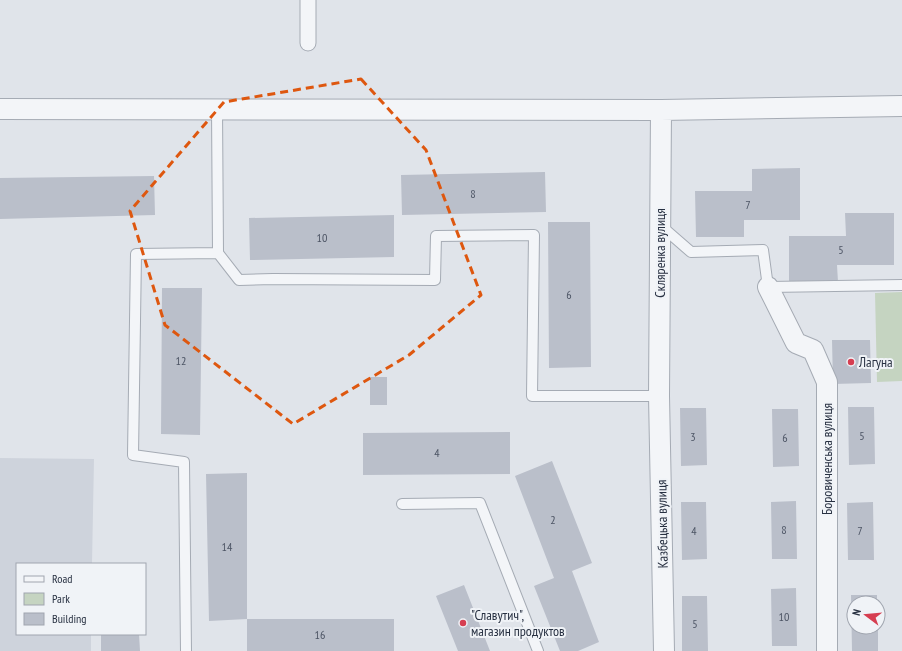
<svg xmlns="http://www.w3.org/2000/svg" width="902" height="651" viewBox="0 0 902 651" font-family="'PT Sans Narrow',sans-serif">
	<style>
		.built { fill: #ced3dc }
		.green { fill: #c5d4c1 }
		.building { fill: #babfca }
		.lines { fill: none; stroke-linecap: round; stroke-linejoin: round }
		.service-casing { stroke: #a5abb4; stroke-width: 12 }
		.pedestrian-casing { stroke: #a5abb4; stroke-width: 17 }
		.minor-casing { stroke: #a5abb4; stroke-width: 22 }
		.service { stroke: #f3f5f8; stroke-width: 10 }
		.pedestrian { stroke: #f3f5f8; stroke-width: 15 }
		.minor { stroke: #f3f5f8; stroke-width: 20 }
		.marked { fill: none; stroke: #de570f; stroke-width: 3; stroke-dasharray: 8 5; stroke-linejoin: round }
		.poi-dot { fill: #d63e51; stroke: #f0f3f7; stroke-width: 1.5 }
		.labels { text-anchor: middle; stroke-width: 4; stroke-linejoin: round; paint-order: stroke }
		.number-label { font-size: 12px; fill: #4c5464 }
		.street-label { font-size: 14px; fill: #283142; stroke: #f0f3f7 }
		.poi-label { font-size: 14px; fill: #283142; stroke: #f0f3f7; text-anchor: start }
	</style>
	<rect width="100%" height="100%" fill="#e0e4ea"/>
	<path class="built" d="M0,458L94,459L92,564H17V634H91V651H0Z"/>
	<path class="green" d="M902,292V381L877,382L875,293Z"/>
	<path class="building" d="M800,168V220H744V237H696L695,191H752V169Z
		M545,172L546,212L402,215L401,175Z
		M154,176L155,215L0,219V178Z
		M845,213H894V265H837L838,282H789V236H846Z
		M394,215V257L250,260L249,218Z
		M548,222H590L591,367L549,368Z
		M162,288H202L200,435L161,434Z
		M832,340H870L871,383L833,384Z
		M370,377H387V405H370Z
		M848,407H874L875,464L849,465Z
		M680,408H706L707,465L681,466Z
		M772,409H798L799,466L773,467Z
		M510,432V474L363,475V433Z
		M552,461L592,563L572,571L599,642L578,651H560L534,586L554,578L515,476Z
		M247,473V619L209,621L206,474Z
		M796,501L797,559H772L771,502Z
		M681,502H706L707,559L682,560Z
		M873,502L874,560H848L847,503Z
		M464,585L490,651H458L436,596Z
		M796,588L797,646H772L771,589Z
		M851,595H877V603H854V627H878V651H852Z
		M682,596H707L708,651H682Z
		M247,619H394V651H247Z
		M101,634H139L140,651H101Z"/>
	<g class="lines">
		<defs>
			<path id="service" d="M217,108L218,253L239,280L273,279L435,280L436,236L534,235L532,396H659
				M660,225L691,252L763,250L768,287L902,285
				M402,504L480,503L538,651
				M186,651L184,462L133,455L136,254L218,253"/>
			<path id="pedestrian" d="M308,0V43"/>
			<path id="minor" d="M0,109L661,110L902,106
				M661,110L659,396L664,651
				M768,287L796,343L813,350L827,382V651"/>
		</defs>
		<use href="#service" class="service-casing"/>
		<use href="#pedestrian" class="pedestrian-casing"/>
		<use href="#minor" class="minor-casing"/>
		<use href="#service" class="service"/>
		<use href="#pedestrian" class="pedestrian"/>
		<use href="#minor" class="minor"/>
	</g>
	<path class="marked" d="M361,79L426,150L481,295L409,355L293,424L165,325L130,211L224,102Z"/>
	<g class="poi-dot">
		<circle cx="851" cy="362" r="4"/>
		<circle cx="463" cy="623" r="4"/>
	</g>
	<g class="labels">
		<g class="number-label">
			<text x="473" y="198">8</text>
			<text x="748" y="209">7</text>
			<text x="322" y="242">10</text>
			<text x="841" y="254">5</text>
			<text x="569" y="299">6</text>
			<text x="181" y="365">12</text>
			<text x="862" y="440">5</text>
			<text x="693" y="441">3</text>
			<text x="785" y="442">6</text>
			<text x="437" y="457">4</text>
			<text x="553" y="524">2</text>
			<text x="784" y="534">8</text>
			<text x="694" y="535">4</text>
			<text x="860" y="535">7</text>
			<text x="227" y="551">14</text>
			<text x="784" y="621">10</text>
			<text x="695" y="628">5</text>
			<text x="320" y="639">16</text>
		</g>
		<g class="street-label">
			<text transform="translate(660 253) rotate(-90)" y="5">Скляренка вулиця</text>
			<text transform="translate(827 459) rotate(-90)" y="5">Боровиченська вулиця</text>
			<text transform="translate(662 524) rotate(-91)" y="5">Казбецька вулиця</text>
		</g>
		<g class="poi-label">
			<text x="859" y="367">Лагуна</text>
			<text x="471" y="620">"Славутич",<tspan x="471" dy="16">магазин продуктов</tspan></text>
		</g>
	</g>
	<rect x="16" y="563" width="130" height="72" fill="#f0f3f7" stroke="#a0a5af"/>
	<rect x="24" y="576" width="20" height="6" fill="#f3f5f8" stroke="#a0a5af"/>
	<text x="52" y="583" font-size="12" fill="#283142">Road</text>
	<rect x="24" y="593" width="20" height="12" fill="#c5d4c1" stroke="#a0a5af"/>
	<text x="52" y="603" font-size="12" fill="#283142">Park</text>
	<rect x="24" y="613" width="20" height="12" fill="#babfca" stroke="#a0a5af"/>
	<text x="52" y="623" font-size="12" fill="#283142">Building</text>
	<g transform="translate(866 615) rotate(286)"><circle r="19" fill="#f0f3f7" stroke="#a0a5af"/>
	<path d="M0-3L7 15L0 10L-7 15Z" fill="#d63e51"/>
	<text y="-6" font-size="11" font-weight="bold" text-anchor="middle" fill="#283142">N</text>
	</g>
</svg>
